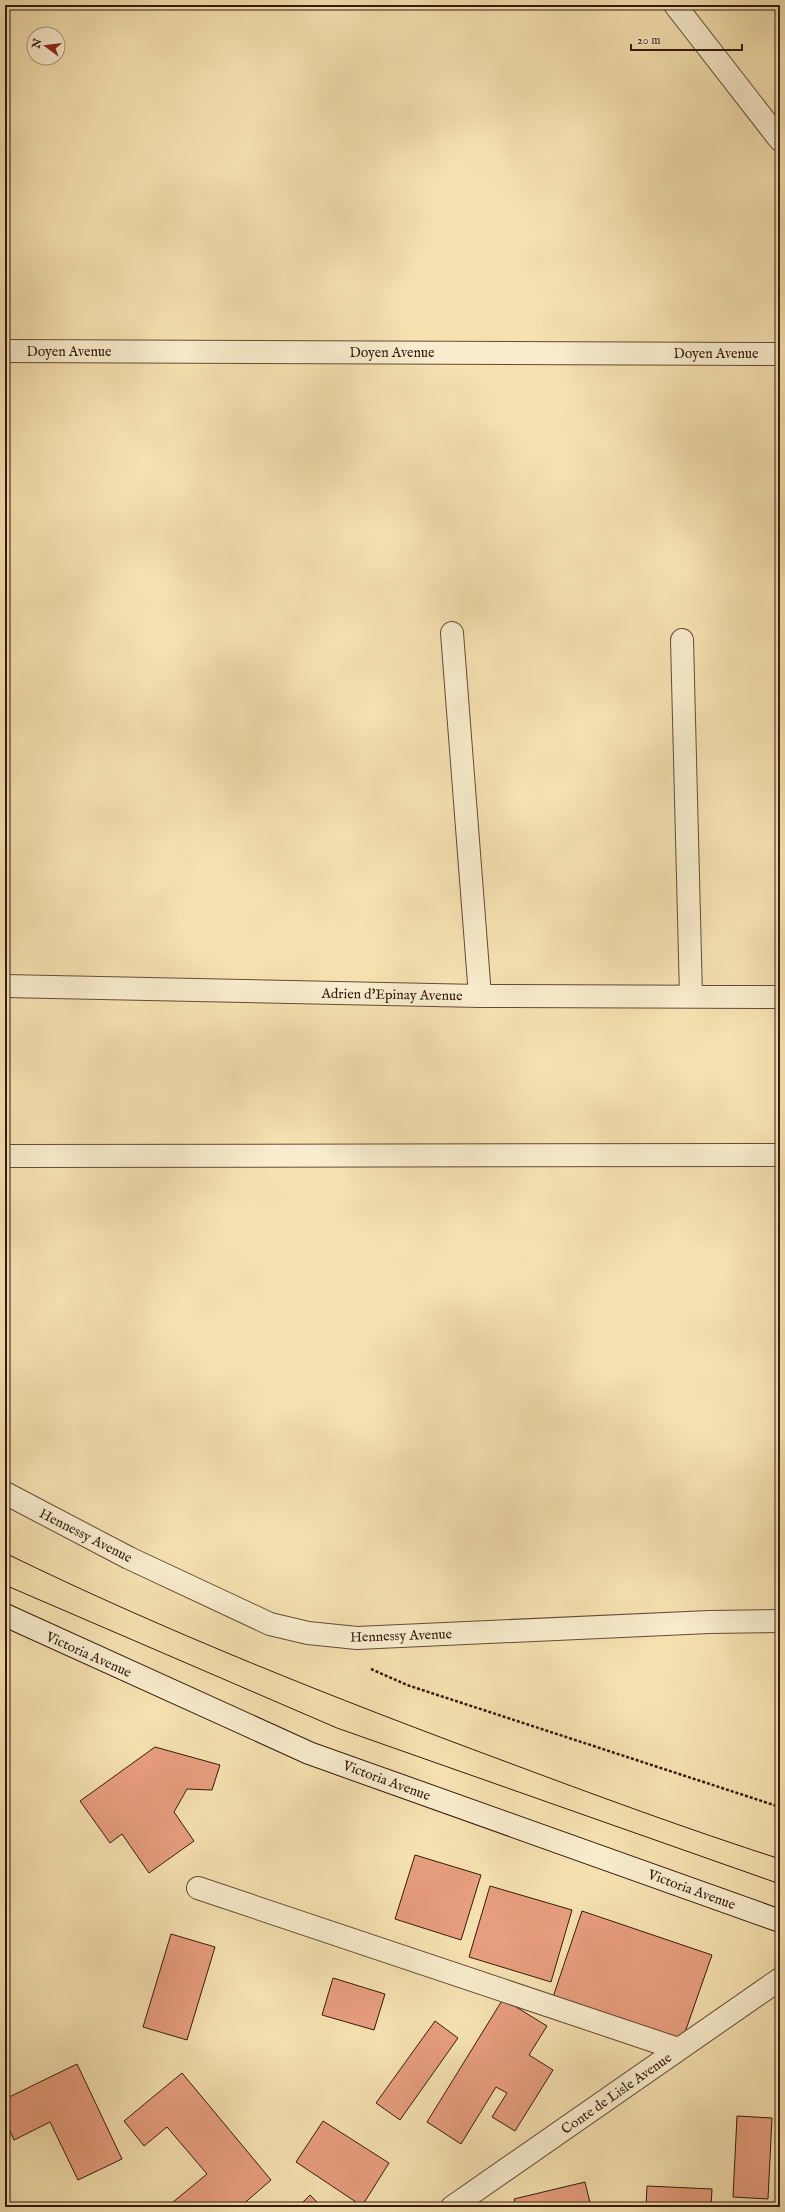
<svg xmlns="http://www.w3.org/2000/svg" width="785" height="2212" viewBox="0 0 785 2212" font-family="'IM FELL English',serif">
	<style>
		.building { fill: #e79e7e; stroke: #35190f }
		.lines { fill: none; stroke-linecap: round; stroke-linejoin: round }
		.street-casing { stroke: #654b37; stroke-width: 24 }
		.secondary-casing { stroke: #35190f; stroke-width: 24 }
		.path { stroke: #35190f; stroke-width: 2.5; stroke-dasharray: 3 2; stroke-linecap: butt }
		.street { stroke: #f8eccc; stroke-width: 22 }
		.secondary { stroke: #f8eccc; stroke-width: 22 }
		.tram { stroke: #35190f; stroke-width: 1 }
		.labels { text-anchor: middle; stroke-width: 4; stroke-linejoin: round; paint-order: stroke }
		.street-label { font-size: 14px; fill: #35190f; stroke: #f8eccc }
	</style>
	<rect width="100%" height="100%" fill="#f5e1b0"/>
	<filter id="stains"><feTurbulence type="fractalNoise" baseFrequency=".005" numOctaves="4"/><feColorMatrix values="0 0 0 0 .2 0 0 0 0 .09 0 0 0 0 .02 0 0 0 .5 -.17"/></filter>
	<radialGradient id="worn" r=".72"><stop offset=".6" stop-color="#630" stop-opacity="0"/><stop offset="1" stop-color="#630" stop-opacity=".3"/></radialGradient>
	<path class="building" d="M155,1747L220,1765L212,1790L187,1789L174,1812L194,1841L149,1873L122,1834L110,1843L80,1801Z
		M415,1855L481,1875L461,1940L395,1919Z
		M490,1886L572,1910L551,1982L469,1957Z
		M582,1911L712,1955L682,2041L553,1997Z
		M171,1934L215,1947L187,2040L143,2027Z
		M333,1978L385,1994L374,2030L322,2015Z
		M503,1999L547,2026L529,2055L553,2070L515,2131L492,2117L507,2093L496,2087L461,2144L427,2122Z
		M435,2021L458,2038L400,2120L376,2103Z
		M77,2064L122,2159L78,2180L50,2122L14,2140L5,2120V2099Z
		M182,2073L271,2180L240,2207H167L207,2174L167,2127L144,2146L124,2121Z
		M737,2116L772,2118L768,2199L733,2197Z
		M323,2121L389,2163L362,2206L296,2162Z
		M585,2182L591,2207H516L514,2199Z
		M647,2186L712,2189L711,2207H646Z
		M310,2195L322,2207H298Z"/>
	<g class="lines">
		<defs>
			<path id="street" d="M675,5L780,140
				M5,351L780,354
				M452,633L480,996
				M682,640L691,996
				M5,986L480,996L780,997
				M5,1156L780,1155
				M5,1493L129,1558L270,1624L308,1633L357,1638L709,1622L780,1621
				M198,1888L678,2049
				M452,2207L780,1979"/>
			<path id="secondary" d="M5,1615L309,1753L780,1921"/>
		</defs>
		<use href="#street" class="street-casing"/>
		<use href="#secondary" class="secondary-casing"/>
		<path class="path" d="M371,1669L407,1685L780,1807"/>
		<use href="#street" class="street"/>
		<use href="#secondary" class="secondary"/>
		<path class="tram" d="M5,1553C167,1632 334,1698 504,1761C595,1795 687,1829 780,1859
			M5,1585L337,1728L780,1884"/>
	</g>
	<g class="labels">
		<g class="street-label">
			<text x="69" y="356">Doyen Avenue</text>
			<text x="392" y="357">Doyen Avenue</text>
			<text x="716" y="358">Doyen Avenue</text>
			<text transform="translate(392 994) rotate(1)" y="5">Adrien d'Epinay Avenue</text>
			<text transform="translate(86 1535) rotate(27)" y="5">Hennessy Avenue</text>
			<text transform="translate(401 1635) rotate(-2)" y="5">Hennessy Avenue</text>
			<text transform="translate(89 1654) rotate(24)" y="5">Victoria Avenue</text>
			<text transform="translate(387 1780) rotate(20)" y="5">Victoria Avenue</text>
			<text transform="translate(692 1889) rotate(20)" y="5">Victoria Avenue</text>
			<text transform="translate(616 2093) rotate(-35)" y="5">Conte de Lisle Avenue</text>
		</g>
	</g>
	<rect width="785" height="2212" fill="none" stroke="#f5e1b0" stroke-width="20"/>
	<rect x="6" y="6" width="773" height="2200" fill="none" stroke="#35190f" stroke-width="2"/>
	<rect x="10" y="10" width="765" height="2192" fill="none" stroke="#35190f"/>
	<g transform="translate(46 46) rotate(285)"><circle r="19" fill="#f8eccc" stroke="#aa9880"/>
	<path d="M0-3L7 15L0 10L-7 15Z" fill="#8f2418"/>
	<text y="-6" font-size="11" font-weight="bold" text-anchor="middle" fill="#35190f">N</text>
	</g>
	<path d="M631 44v6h111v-6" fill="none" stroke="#35190f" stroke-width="2"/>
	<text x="637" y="44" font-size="12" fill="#35190f" stroke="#f8eccc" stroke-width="3" paint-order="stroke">20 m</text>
	<rect width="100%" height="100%" filter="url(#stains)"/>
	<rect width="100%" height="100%" fill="url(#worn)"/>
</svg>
